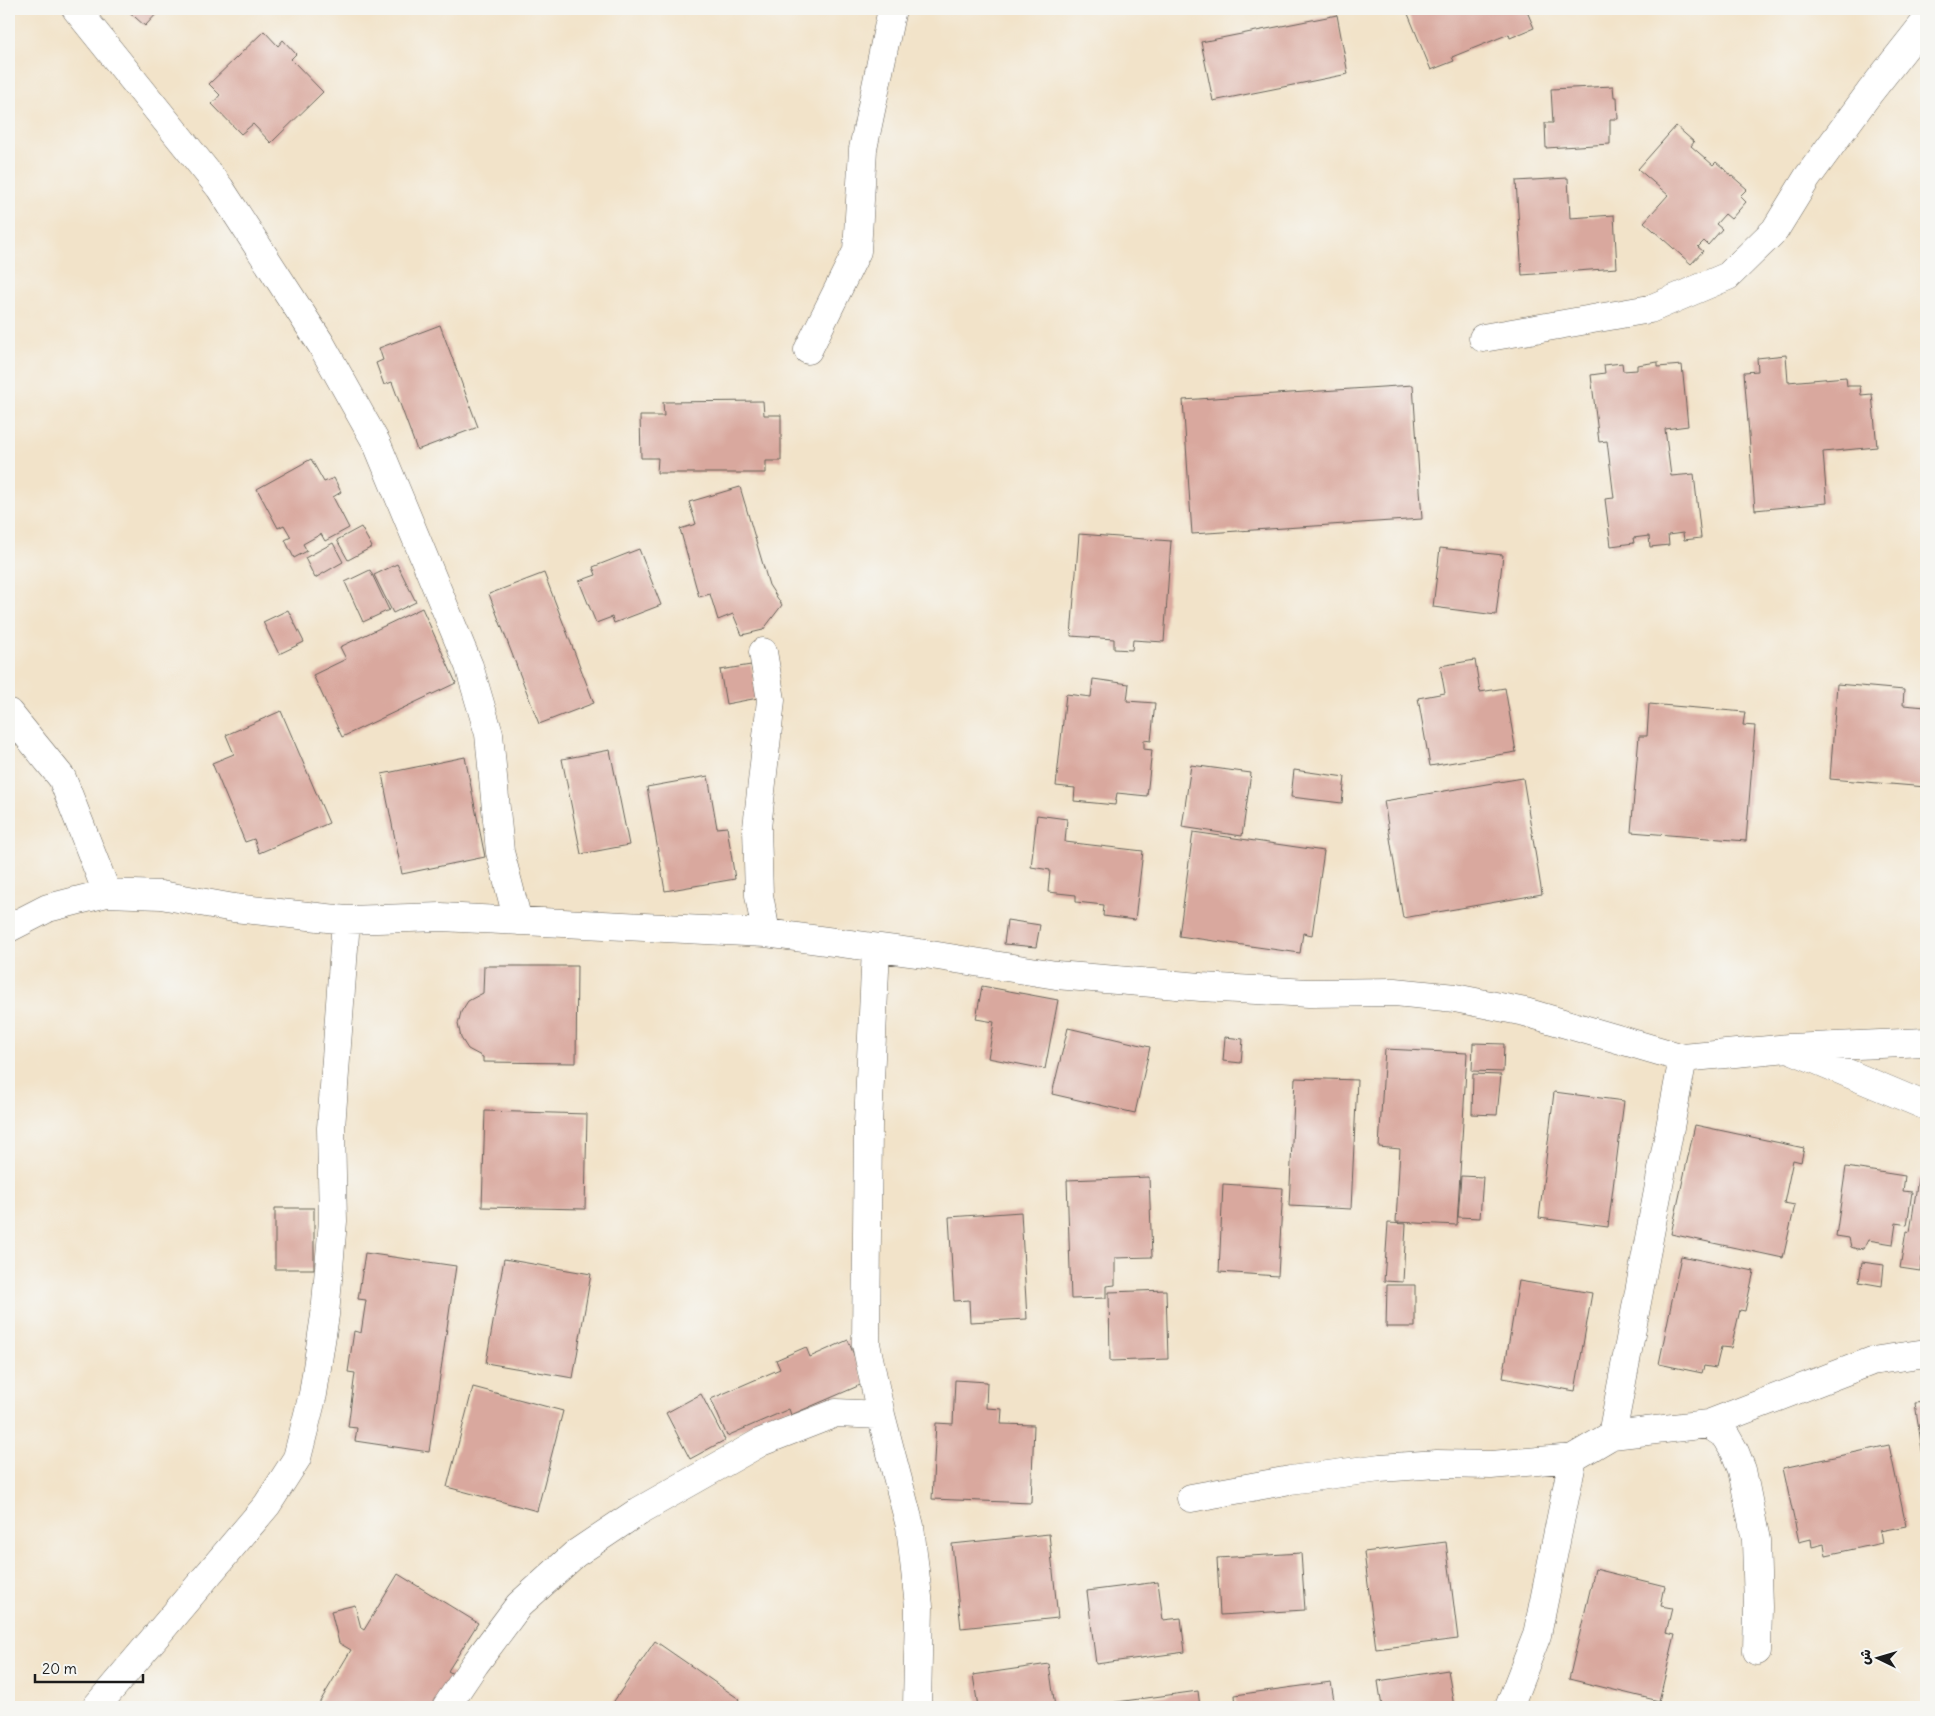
<svg xmlns="http://www.w3.org/2000/svg" width="1935" height="1716" viewBox="0 0 1935 1716" font-family="Delius,'Playpen Sans Arabic',sans-serif">
	<style>
		.building { fill: #d9a89e }
		.lines { fill: none; stroke-linecap: round; stroke-linejoin: round }
		.street-casing { stroke: #676259; stroke-width: 29 }
		.street { stroke: #fff; stroke-width: 28 }
	</style>
	<rect width="100%" height="100%" fill="#f6f6f2"/>
	<filter id="ink" filterUnits="userSpaceOnUse"><feTurbulence type="fractalNoise" baseFrequency=".02" numOctaves="2"/><feDisplacementMap in="SourceGraphic" scale="10" xChannelSelector="R" yChannelSelector="G"/><feConvolveMatrix kernelMatrix="1 2 1 2 8 2 1 2 1" color-interpolation-filters="sRGB"/></filter>
	<filter id="wash" filterUnits="userSpaceOnUse"><feTurbulence type="fractalNoise" baseFrequency=".0096" numOctaves="4" result="noise"/><feDisplacementMap in="SourceGraphic" scale="20" xChannelSelector="R" yChannelSelector="G"/><feGaussianBlur stdDeviation="1.12" result="paint"/><feColorMatrix in="noise" values="0 0 0 0 0 0 0 0 0 0 0 0 0 0 0 0 0 1.4 0 .05"/><feComposite in="paint" operator="in"/></filter>
	<g filter="url(#wash)">
		<rect width="100%" height="100%" fill="#f2e3c9"/>
		<g id="blocks">
			<path class="building" d="M126,9H161L145,26Z
				M1406,9H1526L1534,28L1510,38L1509,34L1452,57L1454,61L1431,70Z
				M1337,15L1348,74L1213,101L1201,42Z
				M264,31L278,46L283,40L296,54L291,59L323,92L271,143L253,124L241,134L212,104L220,95L209,84Z
				M1613,86L1614,97H1617L1618,119H1610V144L1546,148L1545,123H1553L1551,89Z
				M1676,126L1694,142L1691,146L1713,165L1716,162L1747,189L1740,196L1746,202L1731,219L1725,214L1716,224L1722,229L1708,245L1704,241L1698,247L1703,251L1691,264L1644,222L1668,195L1638,169Z
				M1568,178L1570,218L1614,215L1617,268L1522,275L1516,181Z
				M440,325L478,427L417,450L392,382L384,385L376,363L383,360L379,348Z
				M1786,355L1788,382L1846,377L1847,386H1860L1861,395L1872,394L1877,447L1823,452L1827,503L1755,510L1744,372L1758,371L1757,358Z
				M1658,362V367L1682,365L1688,426L1665,429L1671,476L1694,474L1701,538L1684,540L1683,533L1668,535L1669,545L1650,547L1649,536L1633,538L1634,543L1611,546L1605,499L1614,498L1607,441L1599,442L1591,375L1605,373L1604,365L1622,363L1623,371L1637,370V365Z
				M1413,385L1422,519L1192,534L1183,400Z
				M763,401L764,415H781V461H766V473H657L658,458H641L640,416H664L663,402Z
				M311,459L324,482L334,478L341,492L333,497L349,528L325,541L321,534L303,544L307,551L294,558L285,540L291,537L284,525L278,528L257,489Z
				M740,487L769,585L782,605L763,630L742,635L733,614L718,620L710,594L699,597L680,529L696,524L689,502Z
				M361,527L372,547L348,560L337,540Z
				M1079,534L1171,541L1164,642L1133,640L1132,650L1114,649V639L1071,636Z
				M333,543L343,562L315,578L305,558Z
				M1440,548L1503,555L1496,615L1433,607Z
				M639,549L661,605L614,623L612,617L596,623L579,581L596,575L593,567Z
				M397,564L416,602L393,613L374,575Z
				M370,570L389,610L363,622L345,582Z
				M544,573L594,703L539,724L489,594Z
				M422,608L456,683L342,737L313,675L346,659L340,647Z
				M288,610L304,642L279,654L263,622Z
				M1475,660L1480,692L1505,688L1516,752L1430,766L1418,698L1445,693L1440,666Z
				M751,665L758,698L726,704L720,670Z
				M1093,679L1129,684L1127,701L1155,703L1151,741L1144,740V749L1152,750L1147,796L1117,793L1115,805L1074,801L1075,788L1056,786L1066,694L1091,697Z
				M1837,684L1904,690L1903,705L1926,707V787L1830,779Z
				M1649,704L1745,712L1743,725L1755,726L1746,841L1631,832L1639,736H1647Z
				M281,711L329,823L259,853L254,839L245,842L212,763L234,754L226,735Z
				M610,750L629,845L581,854L562,759Z
				M465,757L485,857L402,874L382,774Z
				M1191,765L1251,773L1242,836L1182,827Z
				M1294,770L1345,777L1342,803L1291,797Z
				M708,776L717,828L727,827L735,879L665,891L647,787Z
				M1523,778L1542,894L1403,918L1384,801Z
				M1037,815L1067,819L1065,842L1143,851L1135,920L1103,916L1104,905L1076,902V895L1048,892L1050,870L1031,867Z
				M1193,832L1324,851L1312,935L1303,933L1300,953L1179,936Z
				M1007,920L1040,925L1036,947L1004,944Z
				M484,966H577L576,1063L483,1062V1057L468,1049L461,1038L458,1024L461,1012L468,1001L483,993Z
				M982,986L1058,1000L1045,1069L988,1058L994,1022L976,1019Z
				M1068,1028L1150,1047L1135,1113L1052,1094Z
				M1225,1037L1243,1039L1241,1063L1223,1061Z
				M1473,1043L1504,1044L1503,1072L1472,1071Z
				M1385,1049L1467,1053L1457,1225L1396,1222L1400,1149L1379,1147Z
				M1473,1074L1501,1075L1497,1115L1472,1114Z
				M1295,1078L1357,1080L1351,1209L1289,1206Z
				M1554,1092L1624,1101L1608,1227L1539,1218Z
				M485,1111L587,1114L585,1209L482,1207Z
				M1695,1125L1804,1148L1801,1162L1793,1160L1784,1203L1795,1205L1783,1258L1671,1234Z
				M1846,1167L1905,1176L1903,1191L1912,1192L1907,1225L1896,1223L1893,1244L1868,1240L1864,1248L1857,1249L1851,1247L1849,1238L1836,1236Z
				M1461,1176L1483,1177L1480,1218L1458,1217Z
				M1149,1177L1152,1257L1115,1258V1285L1106,1286V1298L1071,1299L1067,1180Z
				M1918,1178L1926,1179V1257H1922L1920,1271L1900,1268L1906,1231L1910,1232Z
				M1223,1184L1283,1188L1278,1276L1219,1272Z
				M275,1208H314V1269H275Z
				M1021,1212L1027,1319L970,1322L969,1300L954,1301L949,1217Z
				M1388,1223L1406,1224L1403,1282L1384,1281Z
				M365,1253L456,1266L429,1452L355,1441L357,1428L348,1427L355,1373L348,1372L354,1331L361,1333L366,1300L358,1299Z
				M1681,1256L1754,1271L1745,1311L1740,1310L1731,1348L1721,1347L1716,1368L1704,1366L1702,1373L1659,1364Z
				M504,1259L591,1274L573,1378L486,1363Z
				M1862,1262L1884,1265L1882,1286L1859,1282Z
				M1519,1281L1592,1293L1575,1391L1503,1378Z
				M1387,1285H1415V1327H1386Z
				M1166,1290L1168,1359L1110,1361L1109,1292Z
				M848,1340L865,1383L791,1415L789,1409L727,1436L711,1399L780,1369L776,1360L806,1347L810,1357Z
				M955,1380L987,1382L986,1408L1002,1409L1001,1424L1034,1425L1031,1503L932,1499L936,1423L953,1424Z
				M473,1387L563,1411L537,1511L447,1487Z
				M701,1394L725,1440L690,1459L666,1413Z
				M1926,1402V1470H1925L1915,1403Z
				M1889,1445L1906,1526L1880,1531L1882,1543L1826,1555L1824,1544L1812,1547L1811,1539L1799,1542L1783,1468Z
				M1049,1534L1058,1618L961,1628L952,1544Z
				M1446,1542L1458,1639L1376,1649L1364,1552Z
				M1301,1553L1305,1610L1220,1615L1217,1558Z
				M1595,1569L1665,1586L1661,1606L1672,1608L1666,1633L1675,1635L1659,1701L1569,1679Z
				M398,1574L478,1623L448,1671L455,1675L435,1707H322L318,1705L351,1650L339,1643L331,1611L355,1605L361,1628L364,1630Z
				M1158,1582L1163,1620L1181,1618L1185,1652L1096,1664L1087,1591Z
				M655,1641L739,1699L734,1707H610Z
				M1049,1664L1055,1707H978L973,1675Z
				M1448,1670L1454,1707H1382L1378,1681Z
				M1331,1682L1335,1707H1236L1235,1695Z
				M1198,1691L1200,1707H1095V1705Z"/>
		</g>
	</g>
	<g filter="url(#ink)">
		<use href="#blocks" fill-opacity="0" stroke="#676259" stroke-width="1"/>
		<g class="lines">
			<defs>
				<path id="street" d="M76,9L220,188L321,344L377,444L469,666L489,734L500,852L518,921
					M1483,338L1650,309L1728,276L1775,230L1807,178L1870,92L1926,21
					M808,350L857,251L863,149L892,9
					M763,652L771,700L757,828L759,895L766,933
					M9,713L62,778L107,893
					M9,928L48,908L107,893L161,895L234,908L346,920L441,917L766,933L925,954L1056,975L1201,987L1309,993L1395,992L1455,998L1525,1012L1683,1058L1789,1048L1926,1042
					M876,948L868,1124L866,1344L881,1415L910,1526L919,1606L917,1707
					M1795,1051L1926,1106
					M1708,1424L1872,1361L1926,1353
					M1612,1435L1708,1424L1726,1436L1735,1452L1742,1470L1756,1540L1758,1607L1757,1651
					M1191,1498L1290,1480L1380,1468L1437,1464L1491,1465L1573,1458
					M96,1707L267,1505L297,1458L313,1394L325,1315L333,1221L331,1128L346,920
					M446,1707L475,1664L519,1605L575,1554L639,1511L761,1442L836,1413L881,1415
					M1509,1707L1537,1635L1573,1458L1612,1435L1683,1058"/>
			</defs>
			<use href="#street" class="street-casing"/>
			<use href="#street" class="street"/>
		</g>
	</g>
	<rect width="1935" height="1716" fill="none" stroke="#f6f6f2" stroke-width="30"/>
	<g transform="translate(1878 1658) rotate(275)" stroke="#f6f6f2" stroke-width="4" paint-order="stroke">
	<path d="M0-4L9 19L0 12L-9 19Z" fill="#1c1c1c"/>
	<text y="-8" font-size="14" font-weight="bold" text-anchor="middle" fill="#1c1c1c">ش</text>
	</g>
	<path d="M35 1674v8h108v-8" fill="none" stroke="#1c1c1c" stroke-width="2.5"/>
	<text x="42" y="1674" font-size="15" fill="#1c1c1c" stroke="#f6f6f2" stroke-width="4" paint-order="stroke">20 m</text>
</svg>
